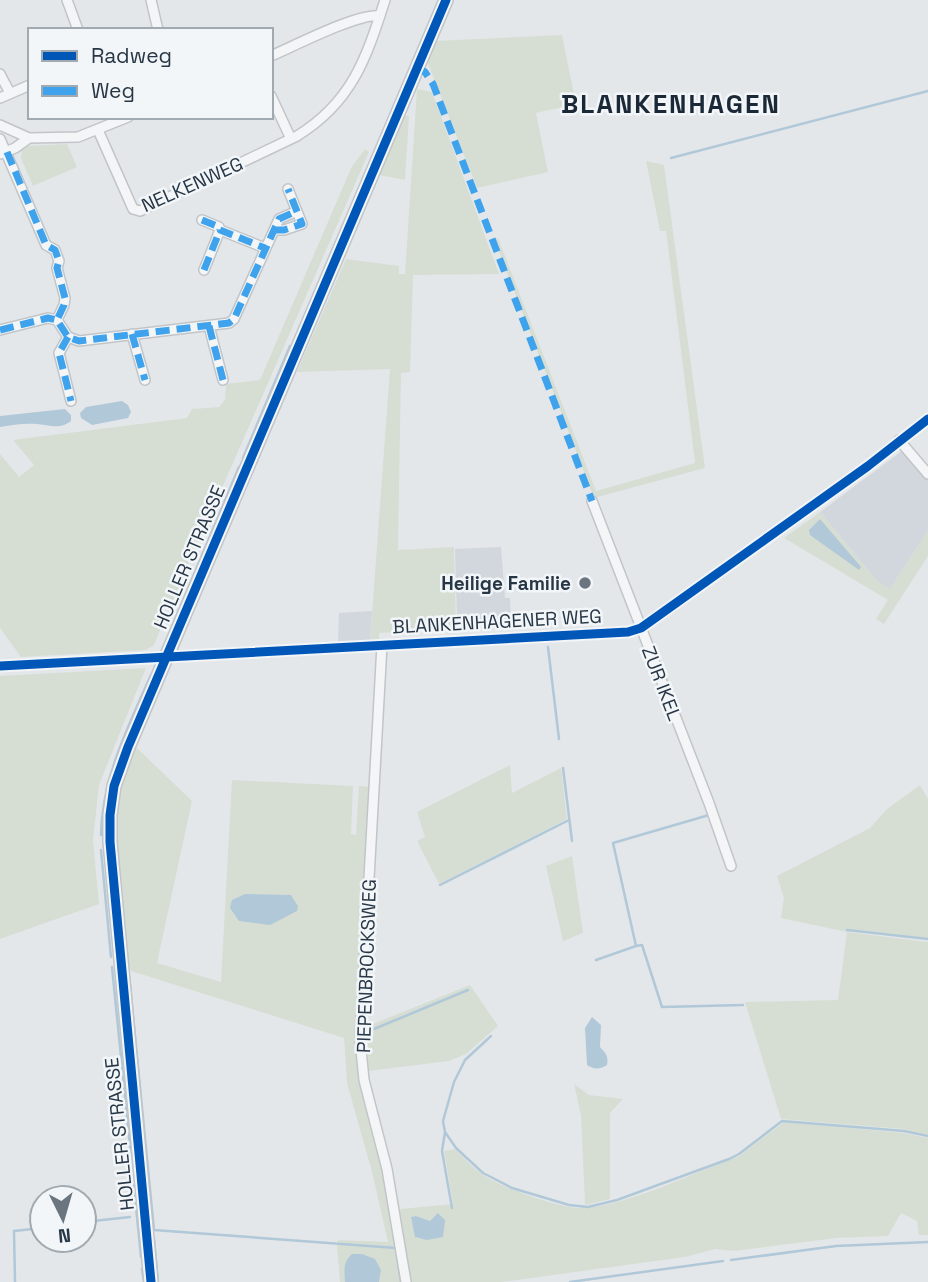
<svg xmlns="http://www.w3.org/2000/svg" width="928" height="1282" viewBox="0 0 928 1282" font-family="'Space Grotesk',sans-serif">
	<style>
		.built { fill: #d2d7dd }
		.green { fill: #d6ded4; fill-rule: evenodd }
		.water { fill: #b0c8d8 }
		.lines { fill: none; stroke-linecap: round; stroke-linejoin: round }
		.stream { stroke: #b0c8d8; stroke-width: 2.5 }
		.street-casing { stroke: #c2c5c8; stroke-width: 12 }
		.secondary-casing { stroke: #c2c5c8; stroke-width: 16 }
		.street { stroke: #f4f5f7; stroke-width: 9 }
		.secondary { stroke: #f8f8f8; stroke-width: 12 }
		.quiet { stroke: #3ea3ec; stroke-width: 7; stroke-dasharray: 14 7; stroke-linecap: butt }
		.cycleway-casing { stroke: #f2f6f9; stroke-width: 13 }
		.cycleway { stroke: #0057b8; stroke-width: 9 }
		.poi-dot { fill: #6a757f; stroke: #f2f6f9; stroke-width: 2.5 }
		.labels { text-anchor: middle; stroke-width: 5; stroke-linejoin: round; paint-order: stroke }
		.street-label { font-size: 19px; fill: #283746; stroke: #f2f6f9 }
		.poi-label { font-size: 19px; font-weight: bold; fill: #283746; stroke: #f2f6f9; text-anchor: end }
		.district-label { font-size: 26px; font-weight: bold; letter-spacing: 2px; fill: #1a2837; stroke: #f2f6f9 }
	</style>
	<rect width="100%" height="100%" fill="#e4e7ea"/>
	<path class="built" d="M902,451L906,453L928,481V531L890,589L878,582L820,512Z
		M501,547L505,598H510L511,621L479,623V618L457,619L455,549Z
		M372,611L370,641L338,643L339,613Z"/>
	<path class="green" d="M562,35L576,104L536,113L548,172L477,188L427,61L434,41Z
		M417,89L432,92L499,274L413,275L410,372L401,373L398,550L454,547L456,628L379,633V640L370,641L390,369L297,372L346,259L399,266V274H405Z
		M405,115L409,116L405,180L379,175Z
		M67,144L77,167L33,186L21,158L22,150L29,146Z
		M365,149L369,152L170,607L165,605L160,618L164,621L154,645L146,650L21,657L0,628V454L19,477L34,465L13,440L187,418L192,409L219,407L225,400L226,384L260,380L352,166Z
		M646,161L664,165L705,468L594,498L494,239L498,238L596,491L695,463L666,231H660Z
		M820,512L878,582L890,589L928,531V556L884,624L876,619L888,600L784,538Z
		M146,668L99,785L93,840L99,904L0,939V676Z
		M135,746L192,801L157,963L221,982L232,780L353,786L351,834L356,835L359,786L370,787L357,1041L358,1080L384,1170L403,1282H379L381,1270L344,1269L345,1282H340L337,1246L338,1240L388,1242L372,1172L347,1083L344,1038L128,970L115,840L120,788Z
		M510,765L512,793L561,768L567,819L439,884L417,841L425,837L417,812Z
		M920,785L928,799V938L848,929L847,932L928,942V1135L903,1129L781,1119L745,1002L838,1000L847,932L781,918L784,898L777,876L870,828L887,809Z
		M572,856L583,933L563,941L546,866Z
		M470,985L498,1026L466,1054L449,1061L368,1071V1036L372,1033L373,1024Z
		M574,1084L589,1095L623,1099L610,1113V1199L585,1205L581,1115Z
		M784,1122L904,1133L928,1138V1235H919L917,1221L901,1213L888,1236L836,1238L734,1251L715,1249L685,1257L502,1282H411L400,1209L453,1204L444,1151L455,1149C464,1158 473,1168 483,1175C501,1187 564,1210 585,1208C630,1204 686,1176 729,1160L739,1156ZM416,1216L430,1221L433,1217L419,1239L416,1237L411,1217Z"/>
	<path class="water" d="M122,401L128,405L131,412L128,418L92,425L81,418L80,413L86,407Z
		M65,409L71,415V421C59,430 50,425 36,424C25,423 12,425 0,427V416Z
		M820,519L861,567L859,570L810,535L809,530Z
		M245,894L291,895L298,906L297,911L270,925L239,921L230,908L232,900Z
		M592,1017L601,1025L600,1047C605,1053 609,1055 607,1065C601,1069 594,1070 587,1065L585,1028Z
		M438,1213L445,1220L443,1237L427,1240L415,1237L411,1217L416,1216L430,1221Z
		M352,1254H362L375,1259L381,1270L379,1282H345C344,1271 343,1262 352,1254Z"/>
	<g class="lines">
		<path class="stream" d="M671,158L928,91
			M243,458L290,346
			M167,639L239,467
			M548,647L559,739
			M563,768L572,841
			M101,835C102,778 128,727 151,675
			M101,850L111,957
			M440,885L569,820
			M847,930L928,939
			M636,946L642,945L662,1007L743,1005
			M596,960L636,946L613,843L709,815L658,682
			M112,967L141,1257
			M129,975L154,1230L396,1248L401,1282
			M374,1029L468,990
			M491,1036L465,1060L454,1082L443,1121L445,1132L456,1148L483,1173L512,1188L569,1205L588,1207L617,1200L729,1159L739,1154L782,1121L904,1131L928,1136
			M445,1132L442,1151L452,1208
			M84,1222L130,1217
			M154,1239L158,1282
			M731,1260L836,1246L928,1242
			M142,1269L144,1282
			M15,1282L14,1231L42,1228
			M570,1282L723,1261"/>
		<defs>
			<path id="street" d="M67,0L78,30
				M151,0L158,30
				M271,56C294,46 360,12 380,16
				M0,74L10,93
				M271,96L291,139
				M0,98L30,85
				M0,125L29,138
				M98,130L133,209L140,211L297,136C352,102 366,59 385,0
				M0,139L46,245L55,250L59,261L57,268L65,298L64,305L57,320L68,337L79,341L229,323L234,319L279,219L297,211
				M0,154L15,148L29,138L78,137L128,117
				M202,220L219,227L220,230L265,248
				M274,230H284L302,224L288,189
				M204,270L220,230
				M209,326L223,380
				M0,330L48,318L57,320
				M132,334L145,380
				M68,337L59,353L71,401
				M899,440L928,474
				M592,501L709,803L731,866
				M382,645L360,1040L364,1080L387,1169L406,1282
				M0,666L628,632L641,628L868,466L928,419"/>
			<path id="secondary" d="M151,1282L110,842V815L114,786L128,747L446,0"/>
		</defs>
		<use href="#street" class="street-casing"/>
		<use href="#secondary" class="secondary-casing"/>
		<use href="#street" class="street"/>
		<use href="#secondary" class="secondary"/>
		<path class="quiet" d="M417,68L425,72L433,84L592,501
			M7,152L46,245L55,250L59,261L57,268L65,298L64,305L57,320L68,337L79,341L229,323L234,319L279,219L297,211
			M202,220L219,227L220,230L265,248
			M274,230H284L302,224L288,189
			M204,270L220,230
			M209,326L223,380
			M0,330L48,318L57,320
			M132,334L145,380
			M68,337L59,353L71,401"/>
		<defs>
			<path id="cycleway" d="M0,666L628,632L641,628L868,466L928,419
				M151,1282L110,842V815L114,786L128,747L446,0"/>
		</defs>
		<use href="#cycleway" class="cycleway-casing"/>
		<use href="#cycleway" class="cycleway"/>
	</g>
	<circle class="poi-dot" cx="585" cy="583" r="7"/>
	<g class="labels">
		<g class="street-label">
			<text transform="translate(192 184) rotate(-24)" y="7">NELKENWEG</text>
			<text transform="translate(189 557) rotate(-67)" y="7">HOLLER STRASSE</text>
			<text transform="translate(497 621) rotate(-3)" y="7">BLANKENHAGENER WEG</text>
			<text transform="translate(662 683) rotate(69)" y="7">ZUR IKEL</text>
			<text transform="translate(366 966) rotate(-88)" y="7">PIEPENBROCKSWEG</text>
			<text transform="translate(119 1134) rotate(-96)" y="7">HOLLER STRASSE</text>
		</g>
		<g class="poi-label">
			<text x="571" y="590">Heilige Familie</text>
		</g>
		<g class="district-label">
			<text x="671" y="113">BLANKENHAGEN</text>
		</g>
	</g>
	<rect x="28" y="28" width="245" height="91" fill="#f2f6f9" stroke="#a1aab1" stroke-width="2"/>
	<rect x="42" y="51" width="35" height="10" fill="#0057b8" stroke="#a1aab1" stroke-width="2"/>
	<text x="91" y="63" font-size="21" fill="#283746">Radweg</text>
	<rect x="42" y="86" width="35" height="10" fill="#3ea3ec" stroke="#a1aab1" stroke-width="2"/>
	<text x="91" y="98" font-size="21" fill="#283746">Weg</text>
	<g transform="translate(63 1219) rotate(175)"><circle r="33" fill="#f2f6f9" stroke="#a1aab1" stroke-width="2"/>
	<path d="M0-5L12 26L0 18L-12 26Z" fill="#6a757f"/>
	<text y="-10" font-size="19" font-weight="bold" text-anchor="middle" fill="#283746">N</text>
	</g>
</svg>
